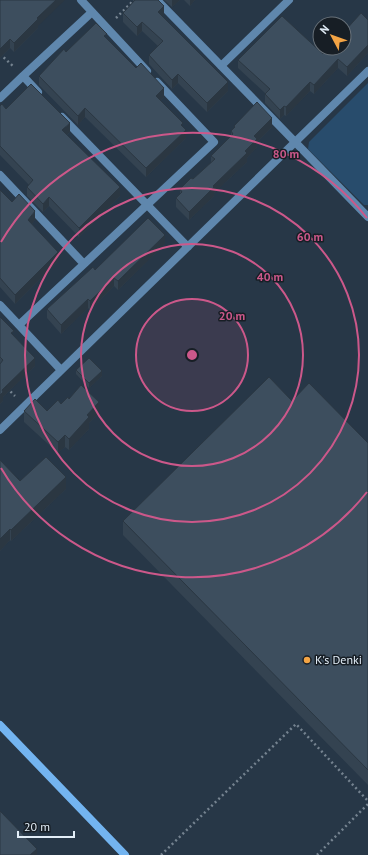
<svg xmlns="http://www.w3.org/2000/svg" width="368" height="855" viewBox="0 0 368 855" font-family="'PT Sans',sans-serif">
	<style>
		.green { fill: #284c6c }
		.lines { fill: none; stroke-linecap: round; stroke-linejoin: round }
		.path { stroke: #758390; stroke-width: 2.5; stroke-dasharray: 2 3; stroke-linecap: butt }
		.street { stroke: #5f87ad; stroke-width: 8 }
		.secondary { stroke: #73b4f0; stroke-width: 8 }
		.wall { fill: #344351 }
		.shaded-wall { fill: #2b3742 }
		.building { fill: #3d4e5e; stroke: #2b3742 }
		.ring { fill: none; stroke: #cc588a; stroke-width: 2 }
		.poi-dot { fill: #f4a444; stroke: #171e25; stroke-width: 1.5 }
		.labels { text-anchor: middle; stroke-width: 3; stroke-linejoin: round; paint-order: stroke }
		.poi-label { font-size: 12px; fill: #e2edf7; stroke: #171e25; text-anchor: start }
		.centre { fill: #cc588a; stroke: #171e25; stroke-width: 2 }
		.ring-label { font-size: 12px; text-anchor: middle; font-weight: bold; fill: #cc588a; stroke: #171e25; stroke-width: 3; stroke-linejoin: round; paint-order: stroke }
	</style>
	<rect width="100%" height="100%" fill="#273747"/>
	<path class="green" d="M368,83V205H364L308,149L309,142Z"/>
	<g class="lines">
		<path class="path" d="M116,18L134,0
			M0,54L14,67
			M7,388L15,396
			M161,855L296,724L368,801
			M317,855L368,804"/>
		<path class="street" d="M81,0L147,71
			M157,0L368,217
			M221,66L289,0
			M23,76L92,12
			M0,98L23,76L38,92
			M62,117L188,247
			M0,175L84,264
			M0,305L61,370
			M19,325L214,142L157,82
			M0,430L368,71"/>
		<path class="secondary" d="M0,725L125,855"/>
	</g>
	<path class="wall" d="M0,0L38,26V28L14,52L10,48L0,58Z
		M164,0H180L172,7Z
		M184,0H195L190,6Z
		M123,13L164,15L162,16L228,91L207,112L178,83L172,89L149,64V55L158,46L142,31L137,36L123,22Z
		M368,20V53L347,76L338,68L314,94L310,91L286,116L284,115L280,119L265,103V93L238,68V60L323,54Z
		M107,39L164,97L160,101L183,127L186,138L146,177L85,117L78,125L39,85V76L66,52Z
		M0,106L6,109L70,132L67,135L120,196L79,237L49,206L43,212L27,196V187L29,185L0,155Z
		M234,126L272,127L257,142V147L247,158V162L214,193V196L189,220L176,207V198L180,195V189L193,179L211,163V156L231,136V131L234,128Z
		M0,190L12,202L35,220L32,224L58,261L15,304L0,287Z
		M165,244L118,290L114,286L90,310L88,308L61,334L47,318V309L95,270Z
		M0,317L35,366L3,397V401L0,404Z
		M76,370L102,376L89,388L76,374Z
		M69,399L99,413L89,423V429L69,450L65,447L58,453L24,422V411H47L61,404Z
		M292,401L368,443V785L123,535V521Z
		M0,460L20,481L66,489L11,541L10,540L0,551Z"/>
	<path class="shaded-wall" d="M56,0H65L38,26V28L14,52V43L37,18Z
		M172,0H180L172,7Z
		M190,0H195L190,6Z
		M164,6V15L158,20V12Z
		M142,22V31L137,36V27Z
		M10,39V48L0,58V49Z
		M368,45V53L347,76V67Z
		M338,59V68L314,94V85Z
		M178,74V83L172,89V80Z
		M228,82V91L207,112V103Z
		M310,82V91L286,116V107Z
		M164,88V97L156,105V96Z
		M284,106V115L280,119V110Z
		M85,108V117L78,125V116Z
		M272,118V127L257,142V147L247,158V162L214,193V196L189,220V212L245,151L254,136Z
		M70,123V132L62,139V130Z
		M186,130V138L146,177V168Z
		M120,187V196L79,237V228Z
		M49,197V206L43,212V204Z
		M35,211V220L28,229V220Z
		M165,235V244L118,290V281Z
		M58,252V261L15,304V295Z
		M114,278V286L90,310V301Z
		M88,299V308L61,334V325Z
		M35,358V366L3,397V401L0,404V395L2,390Z
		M102,371V376L89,388V383Z
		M99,402V413L89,423V429L69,450V439L87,415Z
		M65,435V447L58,453V442Z
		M66,477V489L11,541V530Z
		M10,529V540L0,551V539Z
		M37,849V855H30Z"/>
	<path class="building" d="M0,0H56L37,18L38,19L14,43L10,39L0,49Z
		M135,0H158L164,6L158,12L228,82L207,103L178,74L172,80L149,55L163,41L142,22L137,27L123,13Z
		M361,13L368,20V45L347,67L338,59L314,85L310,82L286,107L284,106L280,110L265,94L270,89L238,60L282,16L323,54L328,48H344V32Z
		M96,23L107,34L104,36L136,68L141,63L164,88L156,96L183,123L181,125L186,130L146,168L85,108L78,116L39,76L64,49L66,52Z
		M31,84L70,123L62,130L120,187L79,228L49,197L43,204L27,187L33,180L0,146V106L2,104L6,109Z
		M257,102L272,118L254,136L257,139L245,151L247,153L213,186L214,187L189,212L176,198L182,192L180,189L191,178L193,179L215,159L211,156L233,134L231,131L235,127L234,126Z
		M0,190L12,202L19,194L35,211L28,220L58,252L15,295L0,278Z
		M148,218L165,235L118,281L114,278L90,301L88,299L61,325L47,309L93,267L95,270Z
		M0,317L14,331L11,333L35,358L2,390L3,392L0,395V364L3,360L0,357Z
		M89,358L102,371L89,383L76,370Z
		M269,377L292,401L309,383L368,443V770L123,521Z
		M81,385L99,402L87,415L89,417L69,439L65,435L58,442L24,411L35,399L47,411L58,400L61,404L68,397L69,399Z
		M46,457L66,477L11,530L10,529L0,539V460L20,481Z
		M0,811L37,849L30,855H0Z"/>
	<circle cx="192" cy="355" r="56" fill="#cc588a" fill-opacity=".12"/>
	<g class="ring">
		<circle cx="192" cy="355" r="56"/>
		<circle cx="192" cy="355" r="111"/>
		<circle cx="192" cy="355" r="167"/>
		<path d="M367 492A222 222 0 0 1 1 468M1 242A222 222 0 0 1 367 218"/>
	</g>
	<circle class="poi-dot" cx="307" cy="660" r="4"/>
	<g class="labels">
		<g class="poi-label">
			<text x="315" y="664">K's Denki</text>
		</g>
	</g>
	<circle cx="192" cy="355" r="6" class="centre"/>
	<g class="ring-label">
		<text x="286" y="158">80 m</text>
		<text x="310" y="241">60 m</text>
		<text x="270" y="281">40 m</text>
		<text x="232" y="320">20 m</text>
	</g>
	<g transform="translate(332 36) rotate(311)"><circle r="19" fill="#171e25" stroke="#687179"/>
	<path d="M0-3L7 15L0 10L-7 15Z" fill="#f4a444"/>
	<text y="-6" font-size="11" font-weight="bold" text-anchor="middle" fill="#e2edf7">N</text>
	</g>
	<path d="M18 831v6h56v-6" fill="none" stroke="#e2edf7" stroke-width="2"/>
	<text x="24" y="831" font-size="12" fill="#e2edf7" stroke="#171e25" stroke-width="3" paint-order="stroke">20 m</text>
</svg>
